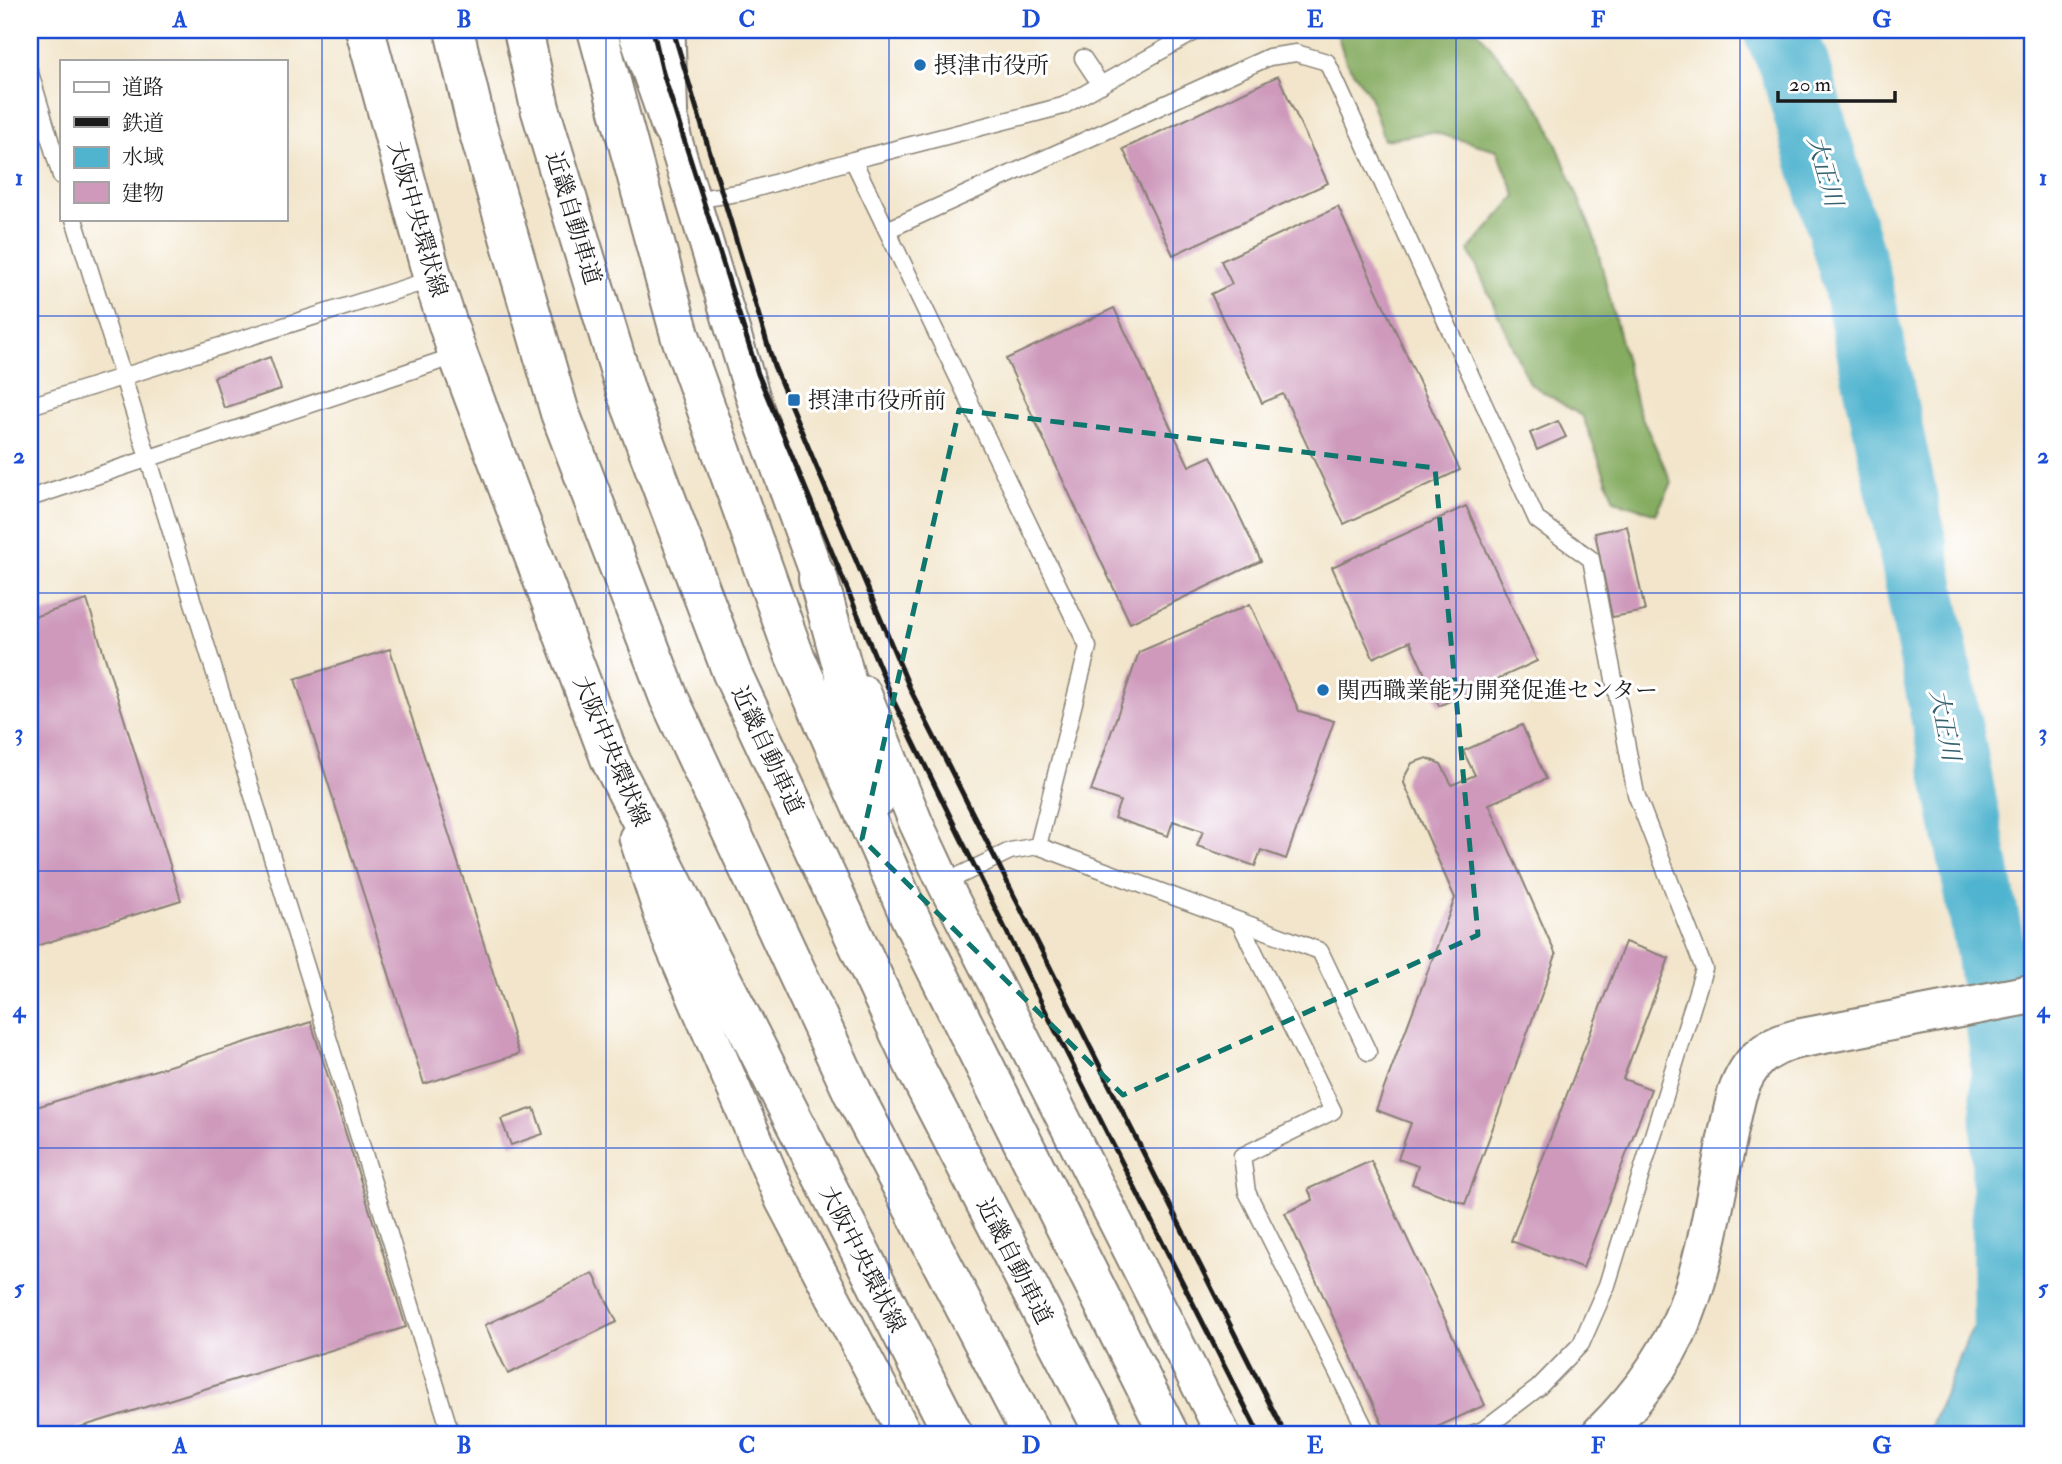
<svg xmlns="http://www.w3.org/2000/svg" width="2062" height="1464" viewBox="0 0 2062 1464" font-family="'IM FELL Double Pica','Noto Serif JP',serif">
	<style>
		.forest { fill: #85ac61; stroke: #50643e; stroke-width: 2 }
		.water { fill: #50b4cf; stroke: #366876; stroke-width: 2 }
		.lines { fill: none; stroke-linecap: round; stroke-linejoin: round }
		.river { stroke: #50b4cf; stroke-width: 70 }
		.building { fill: #ce99bb }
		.service-casing { stroke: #878074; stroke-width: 19 }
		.minor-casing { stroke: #878074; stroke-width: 37 }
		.tertiary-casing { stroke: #878074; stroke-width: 42 }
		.primary-casing { stroke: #878074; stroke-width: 42 }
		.motorway-casing { stroke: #878074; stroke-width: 42 }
		.service { stroke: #fff; stroke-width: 16 }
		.minor { stroke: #fff; stroke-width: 33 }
		.tertiary { stroke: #fff; stroke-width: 38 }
		.primary { stroke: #fff; stroke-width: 38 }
		.motorway { stroke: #fff; stroke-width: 38 }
		.rail { stroke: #1c1c1c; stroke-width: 5 }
		.marked { fill: none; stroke: #0f766e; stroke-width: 5; stroke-dasharray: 14 9; stroke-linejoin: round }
		.grid { fill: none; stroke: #1d4ed8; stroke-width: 2; stroke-opacity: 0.55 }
		.poi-dot { fill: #1f6fb2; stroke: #fff; stroke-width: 2.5 }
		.labels { text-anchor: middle; stroke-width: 6; stroke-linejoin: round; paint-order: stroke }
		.poi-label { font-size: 23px; fill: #1c1c1c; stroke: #fff; text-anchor: start }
		.street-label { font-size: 23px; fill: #1c1c1c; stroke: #fff }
		.water-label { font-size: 24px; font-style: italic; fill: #33606d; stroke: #fff }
		.neatline { fill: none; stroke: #1d4ed8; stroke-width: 2.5 }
		.grid-label { font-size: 23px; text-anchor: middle; font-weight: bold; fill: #1d4ed8 }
	</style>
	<rect width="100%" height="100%" fill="#fff"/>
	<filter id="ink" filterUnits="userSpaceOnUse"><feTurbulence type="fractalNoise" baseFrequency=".0143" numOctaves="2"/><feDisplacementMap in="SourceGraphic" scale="14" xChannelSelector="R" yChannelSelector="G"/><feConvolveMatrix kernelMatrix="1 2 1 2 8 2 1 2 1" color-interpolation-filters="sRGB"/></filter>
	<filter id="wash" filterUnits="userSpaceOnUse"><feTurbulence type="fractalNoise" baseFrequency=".00686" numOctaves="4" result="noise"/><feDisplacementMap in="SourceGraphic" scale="28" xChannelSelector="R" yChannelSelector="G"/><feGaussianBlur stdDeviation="1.57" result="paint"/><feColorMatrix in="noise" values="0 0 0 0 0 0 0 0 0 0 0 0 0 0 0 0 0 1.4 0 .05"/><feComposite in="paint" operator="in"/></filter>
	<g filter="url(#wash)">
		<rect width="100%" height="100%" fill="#f2e5cb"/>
		<path class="forest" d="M1336,30H1477L1544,114L1594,236L1638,409L1672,483L1656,514L1614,500L1583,417L1529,383L1469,250L1516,196L1497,150L1432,132L1384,140L1369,94L1346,62Z"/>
		<path class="water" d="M2002,1279L1999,1318L2013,1325L2018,1320L2017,1285L2032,1280V1434H1928L1968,1337Z"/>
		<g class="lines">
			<path class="river" d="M1778,30L1793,61L1856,278L1913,548L1990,948L2005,1057L2008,1352L1990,1434"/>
		</g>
		<g id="blocks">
			<path class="building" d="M1278,76L1328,183L1173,255L1123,149Z
				M1338,207L1460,470L1344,524L1283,394L1262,403L1211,294L1232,284L1221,261Z
				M1114,308L1189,466L1211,456L1261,561L1130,623L1006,359Z
				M270,357L281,389L224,408L214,377Z
				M1558,421L1566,437L1537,450L1530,433Z
				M1466,506L1537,661L1439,706L1410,641L1373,658L1332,567Z
				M1627,526L1645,611L1612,617L1595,533Z
				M87,600L181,900L30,948V618Z
				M1250,604L1299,711L1334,721L1286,859L1261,850L1255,866L1197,846L1203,831L1173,821L1168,836L1114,818L1120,801L1091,791L1139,652Z
				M390,649L519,1054L424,1084L295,679Z
				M1522,725L1546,779L1489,804L1556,955L1465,1204L1412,1184L1418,1166L1398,1159L1411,1123L1376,1110L1455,898L1404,783L1405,776L1412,763L1427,758L1441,764L1452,785L1475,775L1463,751Z
				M1625,942L1669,958L1623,1079L1651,1089L1583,1268L1511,1241Z
				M311,1022L406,1327L58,1434H30V1109Z
				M534,1108L543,1134L511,1145L501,1119Z
				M1371,1161L1485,1405L1422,1434H1387L1285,1213L1313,1200L1308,1189Z
				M593,1273L617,1322L508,1374L485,1325Z"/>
		</g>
	</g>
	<g filter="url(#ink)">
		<use href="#blocks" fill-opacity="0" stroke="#878074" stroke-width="2"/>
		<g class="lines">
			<defs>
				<path id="service" d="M1083,58L1101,85
					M30,73L61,176
					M853,160L1088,647L1038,846
					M694,200L743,192L853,160L1063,106L1198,30
					M74,219L451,1434
					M887,230L1269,57L1296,53L1327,62L1537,520L1591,559L1636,794L1704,969L1607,1285L1581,1344L1538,1388L1483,1430L1472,1434
					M30,406L433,279
					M30,498L458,355
					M944,883L1010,851L1038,846L1320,951L1368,1052
					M1239,921L1333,1111L1242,1156L1247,1192L1368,1434"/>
				<path id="minor" d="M668,30L671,127L756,407L827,601
					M864,693L916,823L944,883L1223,1434
					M636,838L669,939L782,1200L905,1434"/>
				<path id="tertiary" d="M1601,1434C1640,1396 1674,1349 1691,1297C1713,1231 1720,1161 1737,1094C1748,1062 1765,1047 1797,1039L2032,994"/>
				<path id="primary" d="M365,30L433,279L458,355L611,761L953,1434
					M597,30L680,335L794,654L910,917L1169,1434
					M637,30L671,127
					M818,578L878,797"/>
				<path id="motorway" d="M454,30L476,123L560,413L669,698L853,1093L1031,1434
					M523,30L540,108L626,392L732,673L915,1067L1105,1434"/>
			</defs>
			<use href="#service" class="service-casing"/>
			<use href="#minor" class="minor-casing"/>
			<use href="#tertiary" class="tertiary-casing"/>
			<use href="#primary" class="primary-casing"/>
			<use href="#motorway" class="motorway-casing"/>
			<use href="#service" class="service"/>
			<use href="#minor" class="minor"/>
			<use href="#tertiary" class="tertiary"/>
			<use href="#primary" class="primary"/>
			<use href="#motorway" class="motorway"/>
			<path class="rail" d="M653,30L663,73L758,374L894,702L1049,1018L1259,1434
				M673,30L774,366L911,691L1285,1434"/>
		</g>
	</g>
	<path class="marked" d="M959,410L1435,468L1478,935L1123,1095L862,839Z"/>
	<path class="grid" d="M322,30V1434M606,30V1434M889,30V1434M1173,30V1434M1456,30V1434M1740,30V1434M30,316H2032M30,593H2032M30,871H2032M30,1148H2032"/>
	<g class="poi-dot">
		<circle cx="920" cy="65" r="7"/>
		<rect x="787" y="393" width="14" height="14" rx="3.5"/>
		<circle cx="1323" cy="690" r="7"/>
	</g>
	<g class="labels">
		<g class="poi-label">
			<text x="934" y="73">摂津市役所</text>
			<text x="808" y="408">摂津市役所前</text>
			<text x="1337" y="698">関西職業能力開発促進センター</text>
		</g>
		<g class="street-label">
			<text transform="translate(574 218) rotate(73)" y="8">近畿自動車道</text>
			<text transform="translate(418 219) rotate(74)" y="8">大阪中央環状線</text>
			<text transform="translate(768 750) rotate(65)" y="8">近畿自動車道</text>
			<text transform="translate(612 751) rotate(67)" y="8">大阪中央環状線</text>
			<text transform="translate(863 1259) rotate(63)" y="8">大阪中央環状線</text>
			<text transform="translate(1015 1261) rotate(63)" y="8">近畿自動車道</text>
		</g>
		<g class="water-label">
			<text transform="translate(1825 171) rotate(74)" y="8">大正川</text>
			<text transform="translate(1945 725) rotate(79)" y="8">大正川</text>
		</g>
	</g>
	<rect width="2062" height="1464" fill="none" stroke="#fff" stroke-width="77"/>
	<rect x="60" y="60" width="228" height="161" fill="#ffffff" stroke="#a4a4a4" stroke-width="2"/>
	<rect x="74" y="82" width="35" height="10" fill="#ffffff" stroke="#a4a4a4" stroke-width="2"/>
	<text x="122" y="94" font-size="21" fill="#1c1c1c">道路</text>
	<rect x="74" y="117" width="35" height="10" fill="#1c1c1c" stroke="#a4a4a4" stroke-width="2"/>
	<text x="122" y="130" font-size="21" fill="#1c1c1c">鉄道</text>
	<rect x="74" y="147" width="35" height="21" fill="#50b4cf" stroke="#a4a4a4" stroke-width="2"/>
	<text x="122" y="164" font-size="21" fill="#1c1c1c">水域</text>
	<rect x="74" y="182" width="35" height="21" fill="#ce99bb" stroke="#a4a4a4" stroke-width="2"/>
	<text x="122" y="200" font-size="21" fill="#1c1c1c">建物</text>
	<path d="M1778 91v10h117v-10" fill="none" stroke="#1c1c1c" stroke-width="3.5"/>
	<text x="1789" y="91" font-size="21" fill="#1c1c1c" stroke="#ffffff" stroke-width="5" paint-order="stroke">20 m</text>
	<rect x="38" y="38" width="1986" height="1388" class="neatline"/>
	<g class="grid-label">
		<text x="180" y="27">A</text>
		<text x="464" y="27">B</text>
		<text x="747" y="27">C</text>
		<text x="1031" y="27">D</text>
		<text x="1315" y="27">E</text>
		<text x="1598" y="27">F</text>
		<text x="1882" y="27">G</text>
		<text x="19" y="185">1</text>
		<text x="2043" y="185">1</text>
		<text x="19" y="463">2</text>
		<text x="2043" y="463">2</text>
		<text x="19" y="740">3</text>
		<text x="2043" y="740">3</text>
		<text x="19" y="1017">4</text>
		<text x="2043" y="1017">4</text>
		<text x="19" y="1295">5</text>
		<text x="2043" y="1295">5</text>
		<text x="180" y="1453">A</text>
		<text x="464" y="1453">B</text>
		<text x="747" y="1453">C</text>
		<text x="1031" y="1453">D</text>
		<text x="1315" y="1453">E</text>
		<text x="1598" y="1453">F</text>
		<text x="1882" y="1453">G</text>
	</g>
</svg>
